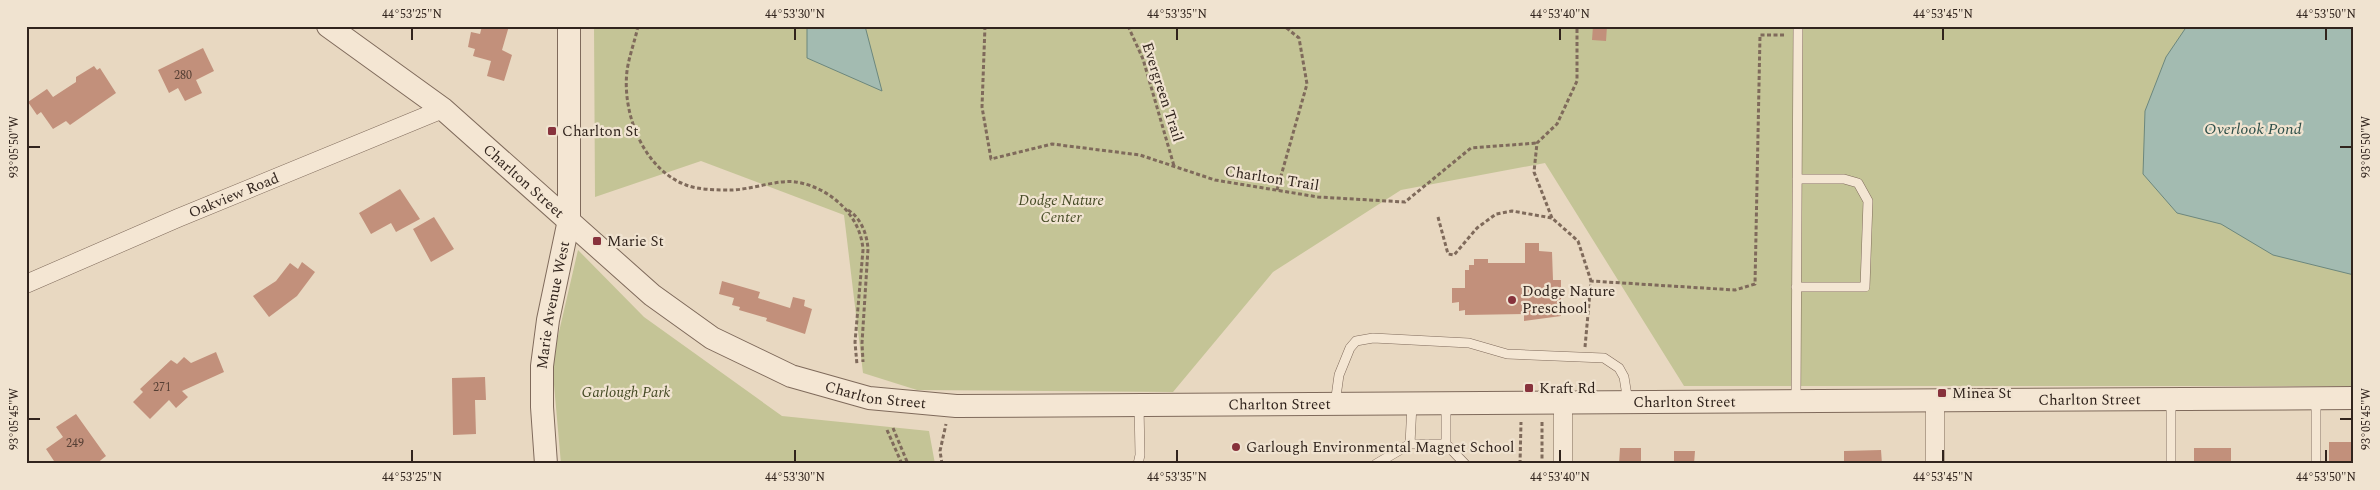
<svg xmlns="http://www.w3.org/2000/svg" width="2380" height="490" viewBox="0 0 2380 490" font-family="Spectral,serif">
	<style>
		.green { fill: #c4c496 }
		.water { fill: #a3bbb1; stroke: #6c877d }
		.building { fill: #c2907b }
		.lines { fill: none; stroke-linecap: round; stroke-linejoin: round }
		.service-casing { stroke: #7f6a5b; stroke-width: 10 }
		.minor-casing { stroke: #7f6a5b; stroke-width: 19 }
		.tertiary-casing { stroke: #7f6a5b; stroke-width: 24 }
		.path { stroke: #7f6a5b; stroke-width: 3; stroke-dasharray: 4 2.5; stroke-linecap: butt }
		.service { stroke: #f4e6d3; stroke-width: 9 }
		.minor { stroke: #f4e6d3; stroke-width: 18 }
		.tertiary { stroke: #f4e6d3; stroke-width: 22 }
		.ticks { fill: none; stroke: #31241d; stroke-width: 2 }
		.poi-dot { fill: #87323c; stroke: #f0e3d0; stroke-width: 2 }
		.labels { text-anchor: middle; stroke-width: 4.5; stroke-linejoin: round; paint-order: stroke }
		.number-label { font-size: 12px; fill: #553f34 }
		.street-label { font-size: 15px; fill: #31241d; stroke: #f0e3d0 }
		.poi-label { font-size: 15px; fill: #31241d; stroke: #f0e3d0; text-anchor: start }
		.park-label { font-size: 15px; font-style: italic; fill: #464b26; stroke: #f0e3d0 }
		.water-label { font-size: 16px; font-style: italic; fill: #2e4f49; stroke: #f0e3d0 }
		.neatline { fill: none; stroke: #31241d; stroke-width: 2 }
		.ticks-label { font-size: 12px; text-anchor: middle; fill: #31241d }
	</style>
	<rect width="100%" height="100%" fill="#e8d8c1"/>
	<path class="green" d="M594,26H2354V386H1684L1545,163L1401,190L1273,272L1173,392L917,390L863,373L844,215L701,161L595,197Z
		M578,250L644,317L782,416L929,431L935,464H561L552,362Z"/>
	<path class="water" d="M807,26H865L882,91L807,58Z
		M2187,26H2354V275L2273,255L2221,224L2177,213L2143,174L2145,111L2166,57Z"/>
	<path class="building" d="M482,26H509L502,50L512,55L504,81L487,76L491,61L473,56L475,49L468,47L471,32L480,34Z
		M1593,26H1607L1606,41L1592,40Z
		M203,48L214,71L196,80L202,93L185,101L178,88L169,93L158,70Z
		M94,66L97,70L100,68L116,93L70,125L66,121L53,129L41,112L37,115L28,102L47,89L53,97L76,82V77Z
		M400,189L420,219L396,232L391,223L371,234L359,213Z
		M434,217L454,249L431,262L413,229Z
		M1525,243H1539V251L1552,252L1553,280H1561V316L1524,321V314L1465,315V310L1459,311V302L1452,303V288H1465V270H1469V265H1474V259H1488V263H1525Z
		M302,262L315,272L297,296L269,317L253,296L276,281L290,263L298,269Z
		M722,281L760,292L758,298L790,308L793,297L805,300L804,306L812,309L805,334L766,321L767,318L739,310L740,307L732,305L734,298L719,294Z
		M216,352L224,372L182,391L188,397L176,408L169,400L150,419L133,402L143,392L140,389L171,360L177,364L184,357L191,363Z
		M485,377L486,400H475L476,434L453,435L452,378Z
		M76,414L106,456L96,464H56L46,449L63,437L56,427Z
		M2329,442H2354V464H2329Z
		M1620,448H1641V464H1619Z
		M2194,448H2231V464H2194Z
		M1881,450L1882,464H1844V451Z
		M1674,451H1695L1694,464H1674Z"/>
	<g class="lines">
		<defs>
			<path id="service" d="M1796,287H1865L1868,201L1858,183L1844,179H1797
				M2316,399V464
				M2171,400V464
				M1796,401L1798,26
				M1335,404L1339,375L1350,348L1356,341L1373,338L1469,343L1507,354L1604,358L1619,368L1624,377L1628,402
				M1446,404V444L1465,464
				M1410,444L1412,404
				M1138,464L1140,455L1139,405
				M1376,464L1410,444H1446"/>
			<g id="minor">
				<path id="s1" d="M26,284L178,218L443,109"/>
				<path d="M1935,401V464"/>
				<path d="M1563,403V464"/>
			</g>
			<g id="tertiary">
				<path id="s2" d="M328,26L443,109L652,295L712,338L791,376L869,398L956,406L2354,398"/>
				<path id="s3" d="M546,464L542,407V366L548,320L569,220V26"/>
			</g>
		</defs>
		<use href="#service" class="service-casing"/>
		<use href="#minor" class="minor-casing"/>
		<use href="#tertiary" class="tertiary-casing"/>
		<path class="path" d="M638,26C635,41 629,56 627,71C622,113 643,169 686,185C699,190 718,190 731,190C750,190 779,179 796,182C829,187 861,215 863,250L855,342L857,365
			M985,26L982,107L991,159L1052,144L1140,155L1215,180L1318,197L1405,202L1471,148L1537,143
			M1128,26L1143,59L1174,166
			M1277,190L1307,84L1299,38L1284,26
			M848,210C861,218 867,234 868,249L862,343L863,362
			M1438,217L1448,254L1454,255L1477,228L1496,214L1512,211L1552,218L1578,241L1591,281
			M1552,218L1534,172L1537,143L1557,124L1577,81V26
			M1585,347L1591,281L1735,290L1755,284L1760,35H1786
			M1542,422V464
			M893,428L908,464
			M887,430L902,464
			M942,464L940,451L946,424
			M1520,464L1521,422"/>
		<use href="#service" class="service"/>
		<use href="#minor" class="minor"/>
		<use href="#tertiary" class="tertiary"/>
	</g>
	<path class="ticks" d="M412,28V40M795,28V40M1177,28V40M1560,28V40M1943,28V40M2326,28V40M28,147H40M2340,147H2352M28,419H40M2340,419H2352M412,450V462M795,450V462M1177,450V462M1560,450V462M1943,450V462M2326,450V462"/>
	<g class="poi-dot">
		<rect x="547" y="126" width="10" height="10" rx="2.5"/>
		<rect x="592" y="236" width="10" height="10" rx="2.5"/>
		<circle cx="1512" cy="300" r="5"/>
		<rect x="1524" y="383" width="10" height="10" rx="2.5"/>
		<rect x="1937" y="388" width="10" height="10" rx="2.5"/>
		<circle cx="1236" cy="447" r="5"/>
	</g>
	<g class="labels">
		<g class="number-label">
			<text x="183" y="79">280</text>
			<text x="162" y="391">271</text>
			<text x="75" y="447">249</text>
		</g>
		<g class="street-label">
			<text transform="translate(1163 92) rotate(72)" y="5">Evergreen Trail</text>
			<text transform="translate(1272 178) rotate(9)" y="5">Charlton Trail</text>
			<text dy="5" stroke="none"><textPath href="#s2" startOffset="250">Charlton Street</textPath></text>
			<text dy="5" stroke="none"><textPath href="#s1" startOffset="226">Oakview Road</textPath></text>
			<text dy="5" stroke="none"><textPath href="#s3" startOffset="160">Marie Avenue West</textPath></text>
			<text dy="5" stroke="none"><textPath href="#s2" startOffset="670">Charlton Street</textPath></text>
			<text dy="5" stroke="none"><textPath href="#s2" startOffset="1885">Charlton Street</textPath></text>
			<text dy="5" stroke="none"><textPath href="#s2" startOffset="1480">Charlton Street</textPath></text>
			<text dy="5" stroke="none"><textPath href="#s2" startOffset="1075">Charlton Street</textPath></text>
		</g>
		<g class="poi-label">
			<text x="562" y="136">Charlton St</text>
			<text x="607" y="246">Marie St</text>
			<text x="1522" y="296">Dodge Nature<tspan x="1522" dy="17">Preschool</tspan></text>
			<text x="1539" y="393">Kraft Rd</text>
			<text x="1952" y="398">Minea St</text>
			<text x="1246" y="452">Garlough Environmental Magnet School</text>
		</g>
		<g class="park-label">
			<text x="1061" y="205">Dodge Nature<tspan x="1061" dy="17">Center</tspan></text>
			<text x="626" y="397">Garlough Park</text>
		</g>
		<g class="water-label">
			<text x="2253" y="134">Overlook Pond</text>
		</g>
	</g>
	<rect width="2380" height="490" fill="none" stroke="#f0e3d0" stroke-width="55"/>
	<rect x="28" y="28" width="2324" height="434" class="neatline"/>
	<g class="ticks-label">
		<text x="412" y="18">44°53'25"N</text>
		<text x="795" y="18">44°53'30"N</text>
		<text x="1177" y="18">44°53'35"N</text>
		<text x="1560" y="18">44°53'40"N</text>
		<text x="1943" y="18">44°53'45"N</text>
		<text x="2326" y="18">44°53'50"N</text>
		<text transform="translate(2366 147) rotate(-90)" y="4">93°05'50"W</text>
		<text transform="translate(14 147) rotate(-90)" y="4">93°05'50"W</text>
		<text transform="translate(2366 419) rotate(-90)" y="4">93°05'45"W</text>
		<text transform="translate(14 419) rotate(-90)" y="4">93°05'45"W</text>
		<text x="412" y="481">44°53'25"N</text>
		<text x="795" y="481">44°53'30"N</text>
		<text x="1177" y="481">44°53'35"N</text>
		<text x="1560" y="481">44°53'40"N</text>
		<text x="1943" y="481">44°53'45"N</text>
		<text x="2326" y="481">44°53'50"N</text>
	</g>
</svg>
